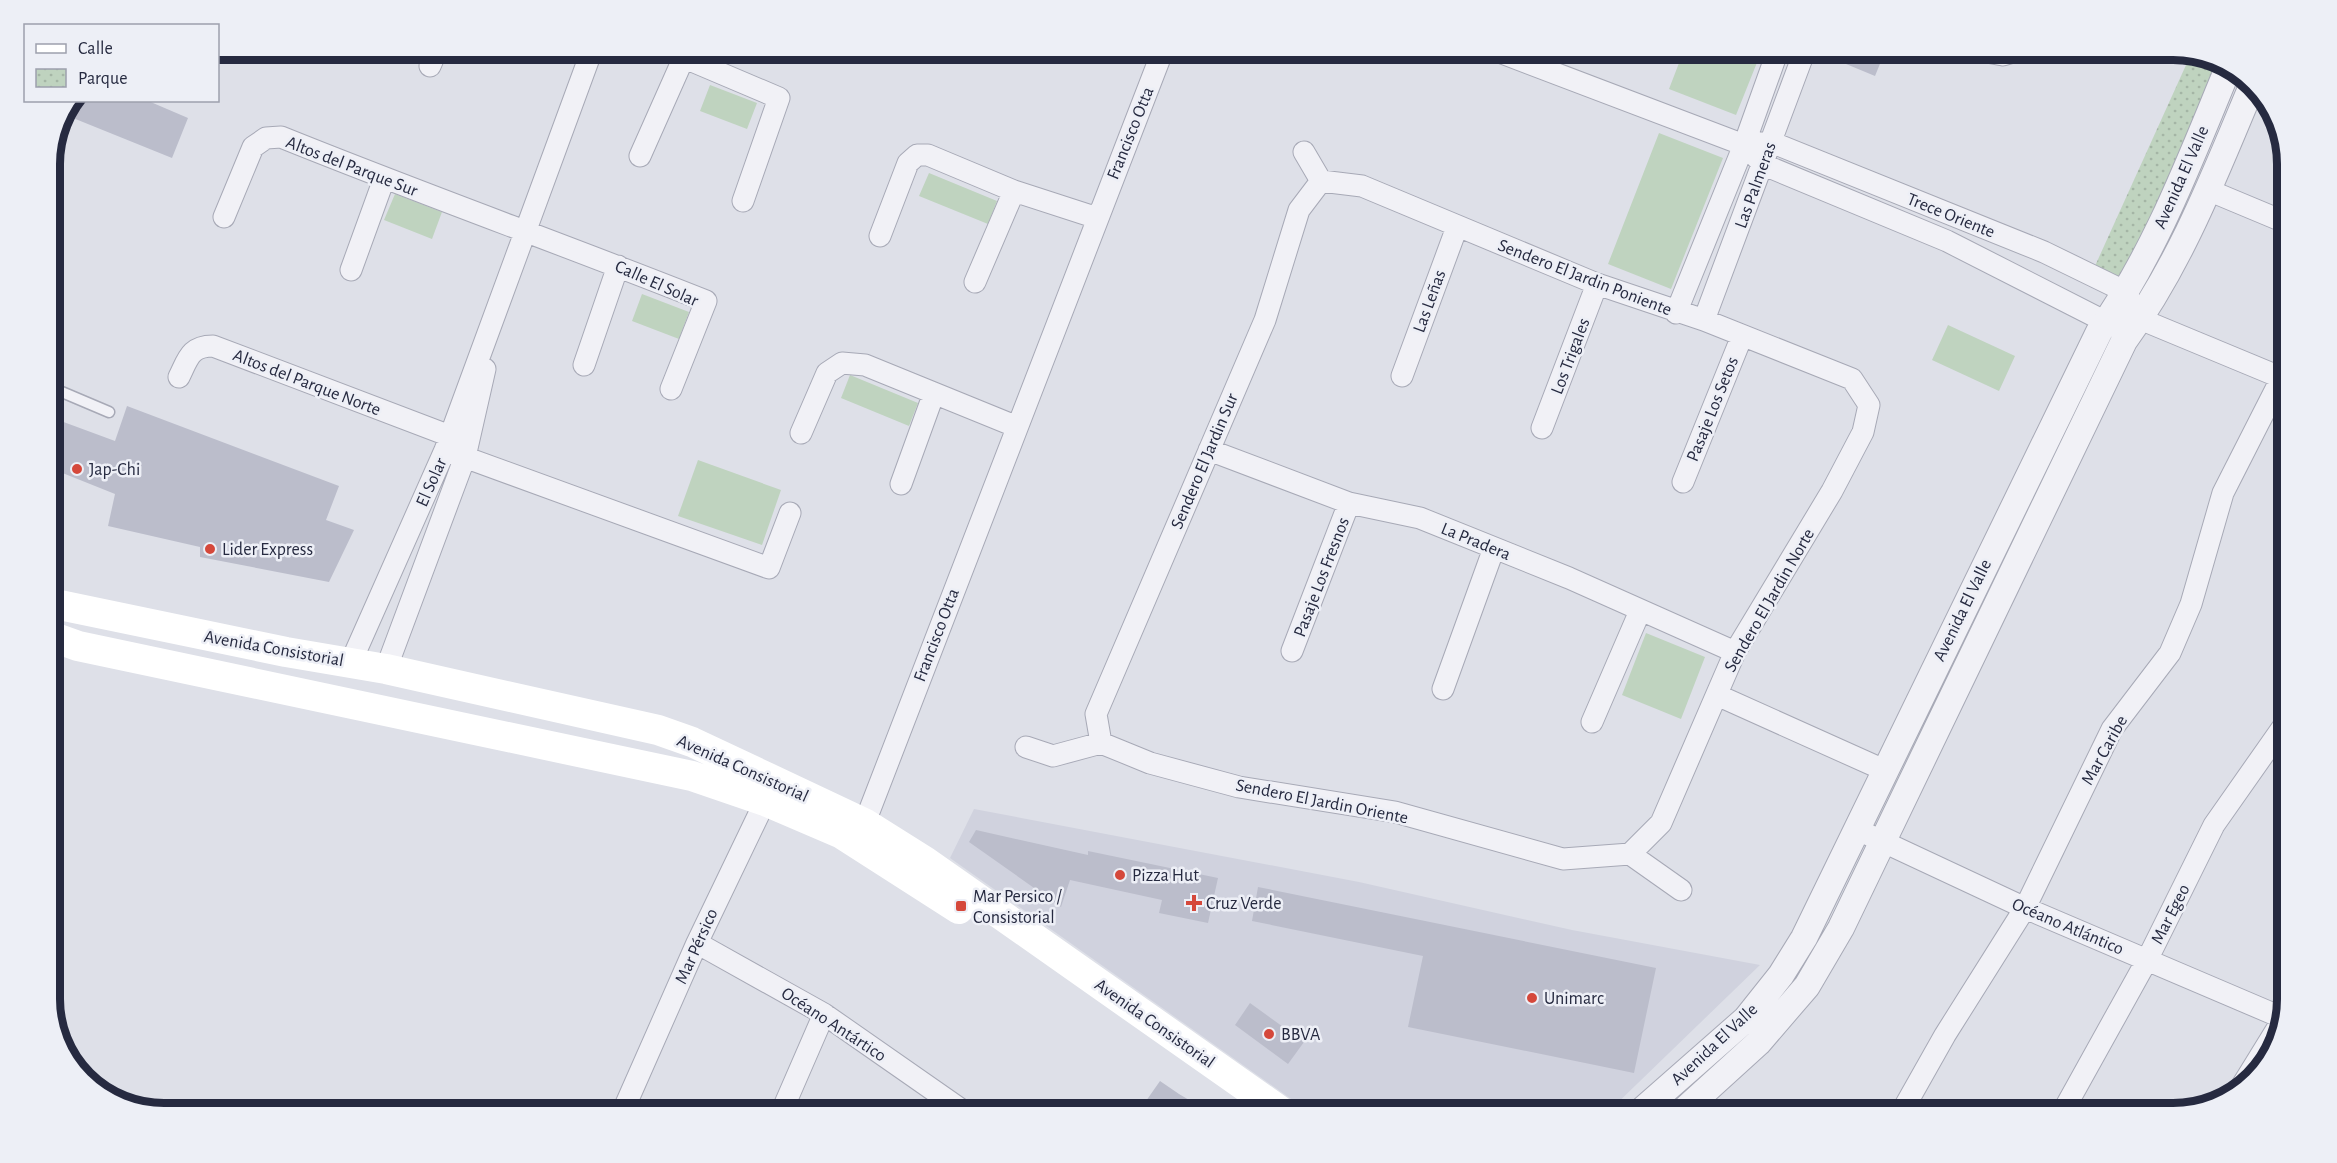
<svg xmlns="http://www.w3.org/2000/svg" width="2337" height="1163" viewBox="0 0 2337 1163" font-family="'Alegreya Sans',sans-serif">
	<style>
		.built { fill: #d0d2de }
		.grass { fill: #bfd3bf }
		.park { fill: url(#park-dots) }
		.building { fill: #bbbdcb }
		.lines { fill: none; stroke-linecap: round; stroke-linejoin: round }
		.service-casing { stroke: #a7a9b6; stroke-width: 13 }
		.minor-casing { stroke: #a7a9b6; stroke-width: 23 }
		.tertiary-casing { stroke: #a7a9b6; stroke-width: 28 }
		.service { stroke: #f1f1f6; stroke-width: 10 }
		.minor { stroke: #f1f1f6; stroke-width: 21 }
		.tertiary { stroke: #f1f1f6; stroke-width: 26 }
		.secondary { stroke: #fff; stroke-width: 30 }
		.poi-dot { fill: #d5483b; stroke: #edeff6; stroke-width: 2 }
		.labels { text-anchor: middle; stroke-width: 5; stroke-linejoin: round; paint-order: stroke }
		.street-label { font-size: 18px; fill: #262a40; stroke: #edeff6 }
		.poi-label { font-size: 18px; fill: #262a40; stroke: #edeff6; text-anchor: start }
		.rim { fill: none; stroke: #262a40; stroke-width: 8 }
	</style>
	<defs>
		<pattern id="park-dots" width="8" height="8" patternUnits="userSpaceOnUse" patternTransform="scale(1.5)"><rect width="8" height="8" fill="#bfd3bf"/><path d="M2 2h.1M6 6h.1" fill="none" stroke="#a4b5a5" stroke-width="1.8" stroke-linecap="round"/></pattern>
	</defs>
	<rect width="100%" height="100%" fill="#dee0e8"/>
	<path class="built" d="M974,809L1359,882L1572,930L1760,965L1607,1113H1311L950,858Z"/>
	<path class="grass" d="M1684,50H1762L1736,115L1669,89Z
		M710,85L757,103L747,129L700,111Z
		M1659,133L1723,158L1671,289L1608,264Z
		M929,173L997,201L988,224L919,196Z
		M395,194L442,212L432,239L384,220Z
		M642,294L689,312L679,339L632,321Z
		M1948,325L2015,356L1999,391L1932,360Z
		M850,375L918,403L909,426L841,398Z
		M698,460L781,490L762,545L678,516Z
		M1646,633L1705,657L1681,719L1622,695Z"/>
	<path class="park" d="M2191,54L2223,61L2125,279L2095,266Z"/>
	<path class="building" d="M1818,50H1874L1884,54L1875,76L1817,52Z
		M75,100H146L188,118L172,158L68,116Z
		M127,406L339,486L326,520L354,530L329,582L200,557V547L108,526L115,494L50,468V417L115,441Z
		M976,830L1088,855V851L1218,878L1208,923L1159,913L1162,900L1070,880L1061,907L969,842Z
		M1258,887L1656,968L1634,1073L1408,1027L1423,956L1252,921Z
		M1250,1003L1304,1042L1288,1064L1235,1025Z
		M1160,1081L1179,1094L1211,1113H1164L1146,1101Z"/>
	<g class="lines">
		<defs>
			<path id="service" d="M50,387L109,412
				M1431,1113H1436"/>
			<path id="minor" d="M666,50L779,98L743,201
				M1494,50L1744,145L1764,165L1947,241L2106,322L2140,319L2287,380
				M1976,50L2003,55L2020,50
				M430,66L437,50
				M1744,145L1771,142L2044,252L2126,292L2132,304
				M1304,152L1321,181L1362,186L1597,284L1704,320L1852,379L1869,405L1863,432L1832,491L1735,652L1661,823L1630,854
				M640,156L684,57
				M2208,190L2287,223
				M224,217L253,147L266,138L281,137C422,194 565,245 706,301L671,389
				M880,236L908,163L917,155H928L1014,191L1088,215L1097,216
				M351,270L384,179
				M975,282L1014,191
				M1676,313L1744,145L1778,50
				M1704,320L1805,50
				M584,365L618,266
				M1402,376L1457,227
				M179,377C188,359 190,346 213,346L450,436
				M1542,428L1597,284
				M801,433L827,373L842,363L865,365L1015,426
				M445,450L769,568L790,513
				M1209,450L1349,503L1420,518L1569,578L1735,652
				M1683,482L1742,336
				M901,484L934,393
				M1292,651L1349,503
				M351,662L445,450L592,50
				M386,669L465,457L485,369
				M1443,689L1494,548
				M1717,695L1884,770
				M1592,722L1640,611
				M1101,743L1096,714L1265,320L1299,210L1321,181
				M1026,747L1053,756L1101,743L1150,763L1239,787L1395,812L1563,859L1630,854L1681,890
				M1856,829L2025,908L2283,1018
				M860,835L1163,50
				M697,943L824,1014L966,1113
				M2238,1092L2283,1019
				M622,1113L697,943L771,789
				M781,1113L824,1014
				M1901,1113L1945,1035L2025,908L2112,729L2170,653L2191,604L2223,493L2282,377
				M2062,1113L2147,960L2214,825L2287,721"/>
			<path id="tertiary" d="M1639,1113L1746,1019L1781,975L1804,938L2099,332C2156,252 2191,157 2229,66
				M1681,1113L1758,1043L1807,986L1841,928L2124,341C2181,263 2215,174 2252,86"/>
		</defs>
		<use href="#service" class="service-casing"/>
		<use href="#minor" class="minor-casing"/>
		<use href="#tertiary" class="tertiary-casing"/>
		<use href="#service" class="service"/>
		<use href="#minor" class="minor"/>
		<use href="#tertiary" class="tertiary"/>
		<path class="secondary" d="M50,603L286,652L386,669L658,730L692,742L864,823L926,862L1283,1113
			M50,636L78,646L692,776L765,801L842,834L959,909"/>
	</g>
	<g class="poi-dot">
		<circle cx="77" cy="469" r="6"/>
		<circle cx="210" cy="549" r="6"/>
		<circle cx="1120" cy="875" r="6"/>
		<path d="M1191 894h6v6h6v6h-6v6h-6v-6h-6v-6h6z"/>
		<rect x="955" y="900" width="12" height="12" rx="3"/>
		<circle cx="1532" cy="998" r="6"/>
		<circle cx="1269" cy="1034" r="6"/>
	</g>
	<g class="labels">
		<g class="street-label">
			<text transform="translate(1130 133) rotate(-68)" y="6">Francisco Otta</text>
			<text transform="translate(352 166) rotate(21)" y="6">Altos del Parque Sur</text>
			<text transform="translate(2181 177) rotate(-66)" y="6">Avenida El Valle</text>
			<text transform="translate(1755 185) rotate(-70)" y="6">Las Palmeras</text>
			<text transform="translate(1951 215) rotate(22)" y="6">Trece Oriente</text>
			<text transform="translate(1585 277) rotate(21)" y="6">Sendero El Jardin Poniente</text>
			<text transform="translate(657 283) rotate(24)" y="6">Calle El Solar</text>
			<text transform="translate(1429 301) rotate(-70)" y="6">Las Leñas</text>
			<text transform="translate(1570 356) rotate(-69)" y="6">Los Trigales</text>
			<text transform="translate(307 382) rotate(21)" y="6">Altos del Parque Norte</text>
			<text transform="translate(1712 409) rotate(-68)" y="6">Pasaje Los Setos</text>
			<text transform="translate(1204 461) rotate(-67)" y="6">Sendero El Jardin Sur</text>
			<text transform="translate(431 482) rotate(-66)" y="6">El Solar</text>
			<text transform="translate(1476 541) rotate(22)" y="6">La Pradera</text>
			<text transform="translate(1321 577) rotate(-69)" y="6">Pasaje Los Fresnos</text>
			<text transform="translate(1769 600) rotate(-60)" y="6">Sendero El Jardin Norte</text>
			<text transform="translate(1962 610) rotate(-64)" y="6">Avenida El Valle</text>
			<text transform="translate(936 635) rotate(-69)" y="6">Francisco Otta</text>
			<text transform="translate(274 648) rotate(10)" y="6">Avenida Consistorial</text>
			<text transform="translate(2104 750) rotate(-61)" y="6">Mar Caribe</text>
			<text transform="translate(743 768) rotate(24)" y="6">Avenida Consistorial</text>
			<text transform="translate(1322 801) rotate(11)" y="6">Sendero El Jardin Oriente</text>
			<text transform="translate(2170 914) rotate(-63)" y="6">Mar Egeo</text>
			<text transform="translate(2068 926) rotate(23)" y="6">Océano Atlántico</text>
			<text transform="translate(696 946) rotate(-66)" y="6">Mar Pérsico</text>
			<text transform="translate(1155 1023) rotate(35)" y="6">Avenida Consistorial</text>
			<text transform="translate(834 1024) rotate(33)" y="6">Océano Antártico</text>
			<text transform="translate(1714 1044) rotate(-43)" y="6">Avenida El Valle</text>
		</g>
		<g class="poi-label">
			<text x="89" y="475">Jap-Chi</text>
			<text x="222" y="555">Lider Express</text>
			<text x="1132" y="881">Pizza Hut</text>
			<text x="973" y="902">Mar Persico /<tspan x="973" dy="21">Consistorial</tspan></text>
			<text x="1206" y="909">Cruz Verde</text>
			<text x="1544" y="1004">Unimarc</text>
			<text x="1281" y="1040">BBVA</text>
		</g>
	</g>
	<path d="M0 0H2337V1163H0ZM164 60H2173A104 104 0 0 1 2277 164V999A104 104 0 0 1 2173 1103H164A104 104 0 0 1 60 999V164A104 104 0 0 1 164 60Z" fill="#edeff6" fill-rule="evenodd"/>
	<path class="rim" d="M164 60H2173A104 104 0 0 1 2277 164V999A104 104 0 0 1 2173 1103H164A104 104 0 0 1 60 999V164A104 104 0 0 1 164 60Z"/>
	<rect x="24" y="24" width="195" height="78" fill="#edeff6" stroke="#9da0ad" stroke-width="1.5"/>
	<rect x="36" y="44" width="30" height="9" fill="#ffffff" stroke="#9da0ad" stroke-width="1.5"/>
	<text x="78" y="54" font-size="18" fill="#262a40">Calle</text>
	<rect x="36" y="69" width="30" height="18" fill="url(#park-dots)" stroke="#9da0ad" stroke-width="1.5"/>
	<text x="78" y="84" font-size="18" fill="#262a40">Parque</text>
</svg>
